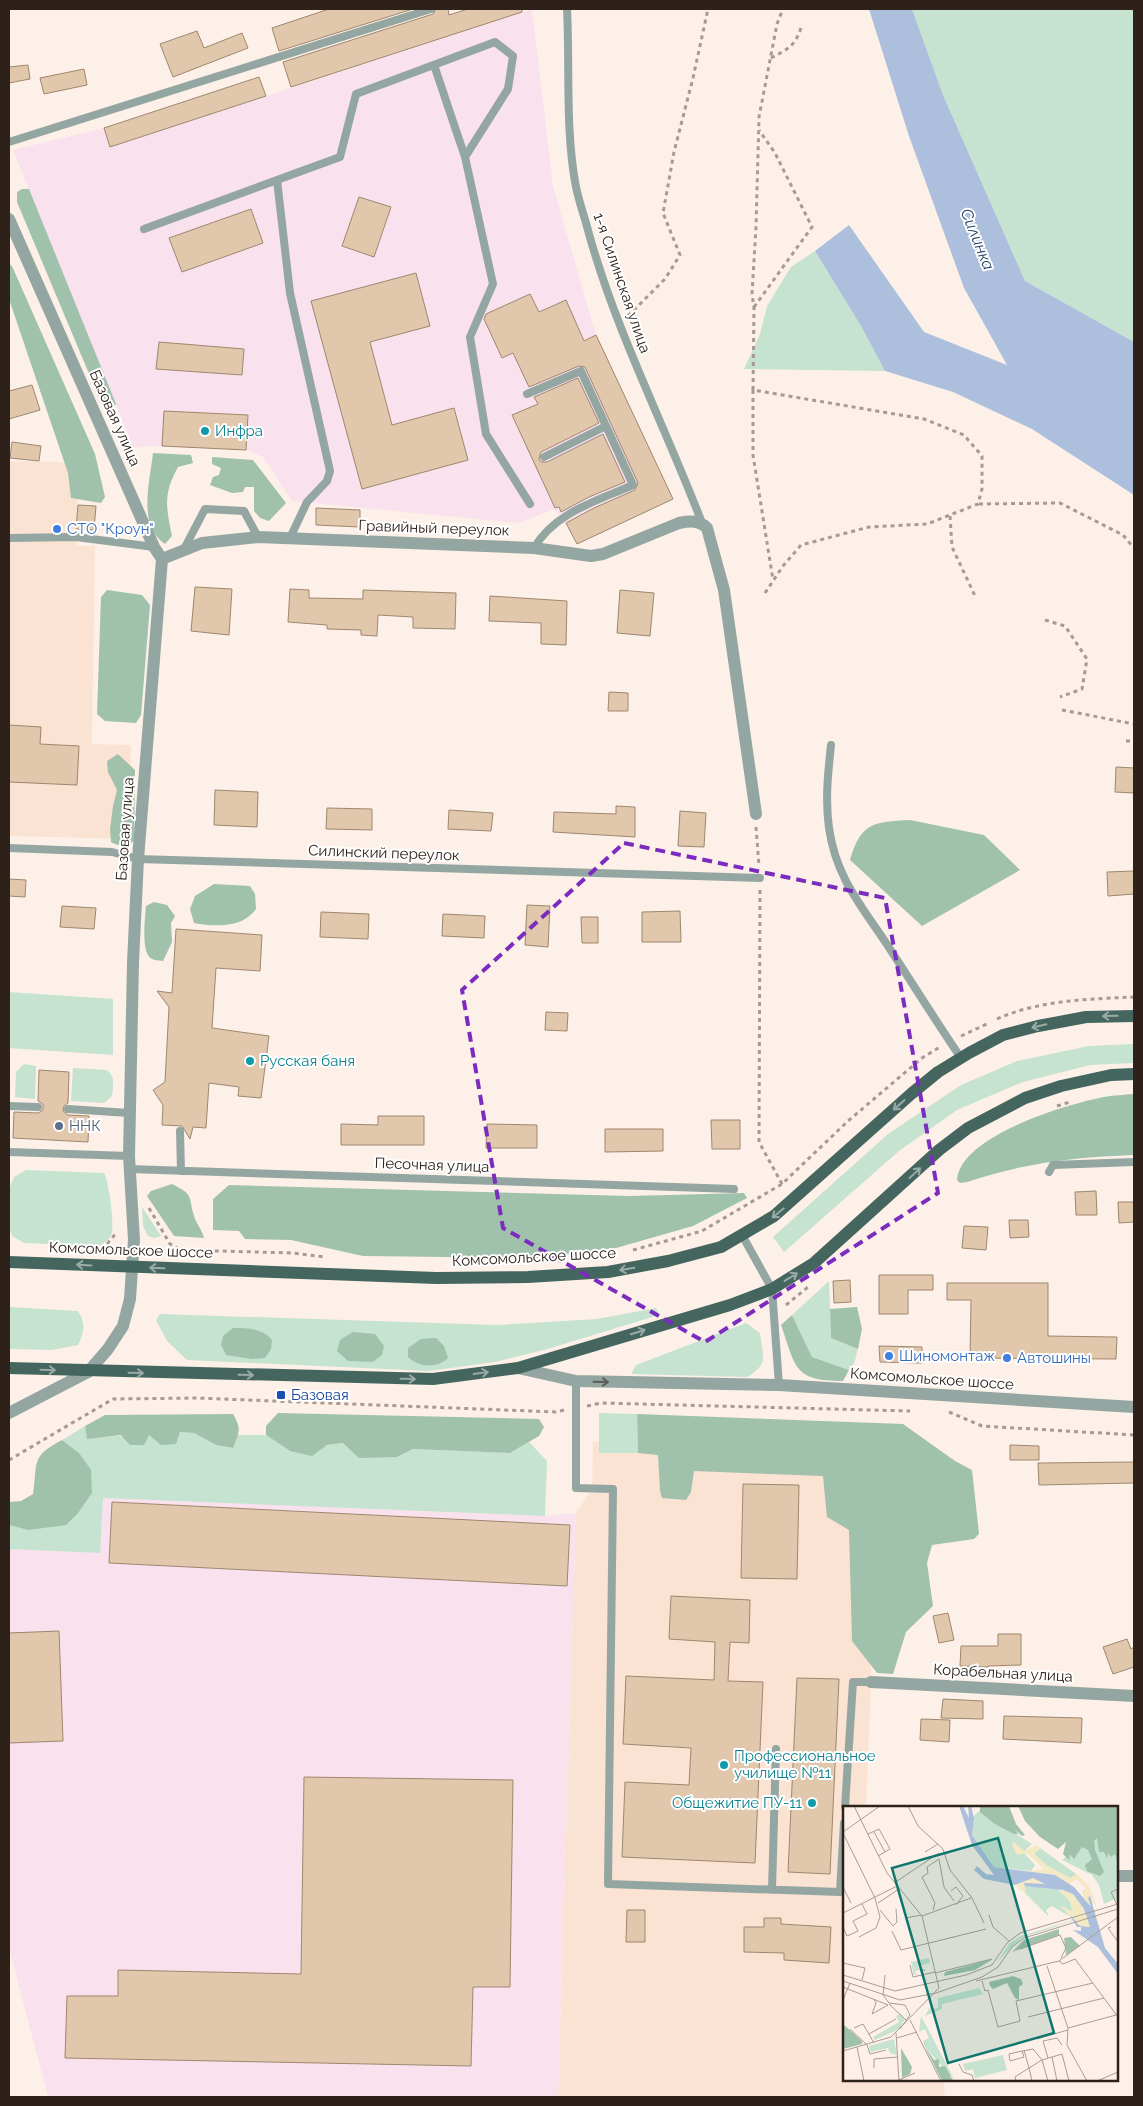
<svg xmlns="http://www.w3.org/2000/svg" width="1143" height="2106" viewBox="0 0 1143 2106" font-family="Raleway,sans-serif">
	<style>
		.built { fill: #fbe3d4 }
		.industrial { fill: #f9e1ee }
		.green { fill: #c6e2d0 }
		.forest { fill: #a0c1ab }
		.water { fill: #acbfdd }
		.building { fill: #e1c7ac; stroke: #9e876e }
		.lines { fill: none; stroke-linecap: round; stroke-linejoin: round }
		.path { stroke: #a79a92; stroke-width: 3; stroke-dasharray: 4 4; stroke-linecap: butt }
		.service { stroke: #94a6a1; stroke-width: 8 }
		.minor { stroke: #94a6a1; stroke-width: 12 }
		.tertiary { stroke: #94a6a1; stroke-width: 12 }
		.primary { stroke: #45665e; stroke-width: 12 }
		.oneway { stroke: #99aba6 }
		.oneway2 { stroke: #5b5d56 }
		.marked { fill: none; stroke: #7b2cbf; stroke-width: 4; stroke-dasharray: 10 6; stroke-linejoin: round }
		.culture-dot { fill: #0f9aa8; stroke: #fff; stroke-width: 2 }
		.shop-dot { fill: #3f7fe0; stroke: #fff; stroke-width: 2 }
		.service-dot { fill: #5c6f8a; stroke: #fff; stroke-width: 2 }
		.transit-dot { fill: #1a4fb4; stroke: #fff; stroke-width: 2 }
		.labels { text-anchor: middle; stroke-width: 4; stroke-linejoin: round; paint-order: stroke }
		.street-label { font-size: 15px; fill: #2d2119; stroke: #fff }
		.culture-label { font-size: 15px; fill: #0d838f; stroke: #fff; text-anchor: start }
		.shop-label { font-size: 15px; fill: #366cbe; stroke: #fff; text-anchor: start }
		.service-label { font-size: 15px; fill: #4e5e75; stroke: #fff; text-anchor: start }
		.transit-label { font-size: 15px; fill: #164399; stroke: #fff; text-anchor: start }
		.water-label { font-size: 16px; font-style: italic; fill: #28436b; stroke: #fff }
		.inset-road { fill: none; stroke: #aa9d95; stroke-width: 1 }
		.view { fill: #0f766e; fill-opacity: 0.15; stroke: #0f766e; stroke-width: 2.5 }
		.inset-edge { fill: none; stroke: #2d2119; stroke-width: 2.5 }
	</style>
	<rect width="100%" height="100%" fill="#fdf0e8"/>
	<path class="built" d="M39,461L74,463L78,505L76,529L77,546H95L92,744L131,745L129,839L9,836V462Z
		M593,1442L874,1447L871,1682L866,1807H844V2080H943L945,2097H558L576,1513L592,1489Z"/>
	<path class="industrial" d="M532,9L553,186L596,335L673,499L577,544L569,529L555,509L518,523L292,501L263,457L246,450L162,446L133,447L13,150L104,128L111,147Z
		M103,1498L545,1516L576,1513L558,2097H48L9,1948V1549L100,1553Z"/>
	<path class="green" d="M912,9H1134V342L1025,281L943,95Z
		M815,251L861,326L885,371L744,369L760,334L767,306L791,267Z
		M9,992L113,999V1055L9,1048Z
		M1134,1044V1063L1090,1065L1023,1082L957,1110L899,1151L784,1252L773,1237L888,1134L961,1085L1017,1061L1089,1046Z
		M24,1064L36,1066L35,1099L15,1097L16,1072Z
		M73,1068L106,1070C116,1075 113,1086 112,1096L104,1103L71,1101Z
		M26,1170L104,1173C109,1182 114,1222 112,1232C111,1239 104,1243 99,1246L24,1243L12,1236L9,1226V1190L14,1177Z
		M142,1207L161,1236L154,1238L148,1236L143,1226Z
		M829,1281L831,1338L858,1349L854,1364L849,1370L812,1357L792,1315Z
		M9,1307L78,1311C86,1324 84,1332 78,1345L52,1350L9,1349Z
		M656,1308L659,1315L544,1350L495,1362L429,1371L187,1360L167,1341L156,1320L160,1314L497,1325L597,1319Z
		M746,1323L760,1333C763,1355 769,1365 747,1377L631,1374L636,1365Z
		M599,1413L637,1414L638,1453H599Z
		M85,1426L87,1438L149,1434L175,1444L180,1432L194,1433L216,1445L232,1448L238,1435H266L290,1451L343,1443L397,1457L413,1449L510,1453L529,1442L547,1461L545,1516L103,1498L100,1553L9,1549V1525L28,1530L79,1453L62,1440Z"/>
	<path class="forest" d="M22,189H29L116,404L109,411L103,407L17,202V192Z
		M9,264L12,266L95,454L105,497L101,503L71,498L68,473L9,299Z
		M153,453L191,455L193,463L178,467C163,494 166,507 172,536L165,544C137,526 150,481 153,453Z
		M212,457L253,460L286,503L269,521L260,518L254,511V487H245L243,492L232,493L210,485L213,477L219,475L221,468L212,464Z
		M107,590L142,595L150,605L141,715L136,723L105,721L97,714L101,597Z
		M118,754L135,770L134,841C128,846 119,847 111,842L110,829L113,806L117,790L108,772L107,761Z
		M910,820L984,835L1020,870L922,926L850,860C861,822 874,822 910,820Z
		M214,884L250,886L255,894L256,909C243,928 215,927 194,923L190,909L195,896Z
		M154,902L167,905L175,916L171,923L172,942L163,961C158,960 151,961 148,955C142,945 145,918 146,906Z
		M1134,1094V1155C1076,1157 1023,1163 967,1182L960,1183L957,1180C960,1136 1067,1104 1104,1097C1114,1095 1124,1095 1134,1094Z
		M172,1184C194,1195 188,1195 194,1216C196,1223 202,1230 204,1238L174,1236L147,1196L151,1191Z
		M229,1185L630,1196L744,1193L747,1198L693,1226L616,1248L534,1258L363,1256L291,1240L245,1239L239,1231L213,1230V1199Z
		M857,1307L862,1329L858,1349L831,1338L830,1309Z
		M792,1315L812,1357L849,1370L843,1381C793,1381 796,1367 781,1325Z
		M233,1328C247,1328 263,1328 272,1340L271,1349L265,1358L252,1359L226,1355L221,1345L223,1336Z
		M353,1332L375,1334L384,1346L382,1355L373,1362L348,1361L337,1351L340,1340Z
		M436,1338L444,1346L448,1358C438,1368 419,1368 408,1357V1348L421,1339Z
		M278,1413L539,1419L544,1427L539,1436L510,1453L413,1449L397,1457L359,1458L343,1443L327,1445L312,1456L290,1451L266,1435V1426Z
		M233,1414C242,1429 239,1433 233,1448L216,1445L194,1433L180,1432L176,1444L161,1445L149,1435L144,1445H130L121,1435L87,1439L85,1426L105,1415Z
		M637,1414L903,1424L955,1461L972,1470L979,1534L974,1539L932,1545L927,1563L933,1606L906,1632L893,1674L877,1673L852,1641L849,1530L827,1517L823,1476L694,1471L691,1492L686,1500L662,1498L660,1491L658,1455L638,1453Z
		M62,1440L79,1453L91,1470L92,1493L78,1513L66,1525L28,1530L9,1525V1502L21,1501L33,1494C38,1462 30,1457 62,1440Z"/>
	<path class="water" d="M869,9H912L943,95L1025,281L1134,342V495L1032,429L953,392L885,371L861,326L815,251L849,225L924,332L1007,365L964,288L909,136Z"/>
	<path class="building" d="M329,9H413L279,51L272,28Z
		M436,9H448L449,15L468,9H522V12L291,87L283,62L433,14Z
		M197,31L204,48L242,33L248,48L173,77L160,44Z
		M28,65L30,79L9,83V67Z
		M84,69L87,85L44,94L40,78Z
		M259,77L266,96L110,147L104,128Z
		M359,197L391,207L374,257L342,246Z
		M251,209L263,243L182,272L169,238Z
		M416,273L430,326L370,342L392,425L454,408L468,460L362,489L311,301Z
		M530,294L539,312L566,300L584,341L596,335L673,499L577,544L566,523L594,508L635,490L638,483L585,367L579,366L529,387L513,353L502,358L484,319L486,314Z
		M159,342L244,349L242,375L156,369Z
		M578,378L599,423L541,452L539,459L541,462H547L603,434L625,482L589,497L561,512L559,507L555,508L512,415L538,404L534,397Z
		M32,385L40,410L9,419V391Z
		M164,411L248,415L246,450L162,446Z
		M12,442L41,446L39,461L10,458Z
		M78,505L96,506L94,530L76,529Z
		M316,508L360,510V527L316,525Z
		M195,587L232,589L229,635L191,631Z
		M290,589L309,590V598L363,599V590L456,593L455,629L413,628V617L378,615L377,636L361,635V630L327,629V625L288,622Z
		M620,590L654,593L650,636L617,633Z
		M490,596L567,601L566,645L541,644V623L489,621Z
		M609,692L628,693V711H608Z
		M9,725L41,727L40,744L79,746L77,785L9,782Z
		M1116,767L1134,768V793L1115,792Z
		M215,790L258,792L257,827L214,825Z
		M616,806L635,807V837L553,832L554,812L616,814Z
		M327,808L372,809V830L326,829Z
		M449,810L493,813L491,831L448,829Z
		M680,811L706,813L704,847L678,846Z
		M1134,871V894L1108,896L1107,872Z
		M9,879L26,880L25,897L9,896Z
		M527,905L550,906L548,947L525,945Z
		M62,906L96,908L94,929L60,927Z
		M680,911L681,942H642V912Z
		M321,912L369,914L368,939L320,937Z
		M443,914L485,916L484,938L442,936Z
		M581,917H598V943H582Z
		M176,929L262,935L260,971L216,968L212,1028L269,1036L261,1098L238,1096L239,1087L209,1083L206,1128L193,1127L190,1139L182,1126L162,1125L163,1105L153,1090L165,1082L169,1007L157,991L172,993Z
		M546,1012L568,1013L567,1031L545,1030Z
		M39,1070L69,1072L68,1103L64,1106L63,1111L68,1115L89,1116L88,1142L13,1138L14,1112L38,1113L43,1110V1104L38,1101Z
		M378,1116H424V1145H341V1124L378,1125Z
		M711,1120H740V1149H712Z
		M487,1124L537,1125V1148H486Z
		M605,1129H663V1151L605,1152Z
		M1096,1191L1097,1215H1076L1075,1192Z
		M1118,1202H1134V1222L1119,1223Z
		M1009,1220H1028L1029,1237L1010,1238Z
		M964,1226L988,1227L986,1250L962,1248Z
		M879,1275H933V1290H908V1314H879Z
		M850,1280L851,1302L834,1303L833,1281Z
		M947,1283H1048V1336L1117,1337L1116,1359L970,1358L971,1300H947Z
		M879,1346L922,1347V1363L880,1362Z
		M1010,1445L1039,1446V1460H1010Z
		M1134,1462V1483L1039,1485L1038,1463Z
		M743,1484L799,1485L797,1579L741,1578Z
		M112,1502L570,1525L567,1586L109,1563Z
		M671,1596L750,1600L749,1643L730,1642L728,1681L763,1682L755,1863L622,1857L625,1782L689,1785L691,1748L623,1744L626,1676L714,1680L715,1642L669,1639Z
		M948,1613L954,1640L939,1643L933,1616Z
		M59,1631L63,1741L9,1743V1633Z
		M998,1634H1021V1665L988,1666V1667L960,1666L961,1646H998Z
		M1127,1639L1131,1649L1134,1647V1667L1113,1674L1103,1647Z
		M797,1678L839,1679L830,1874L788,1872Z
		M943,1699L983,1701V1719L941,1718Z
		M1004,1716L1082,1718L1081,1743L1003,1739Z
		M921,1719L950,1720L949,1742L920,1740Z
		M304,1777L513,1780L510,1987H473L471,2066L65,2058L67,1996H118V1970L301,1974Z
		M627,1910H645V1942H626Z
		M764,1918H781V1924L831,1927L829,1963L784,1960V1953L744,1952V1927H764Z"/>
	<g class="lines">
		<path class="path" d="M771,58C788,49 795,46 801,28
			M754,307L812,227L775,153L759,130
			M628,316L665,279L680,255L663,213L674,152L693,78L708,9
			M753,390V455L773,580
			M979,504L1060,503L1123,535L1134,548
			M950,516L952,547L976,598
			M765,593L783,566L801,545L869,527L927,524L978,504L982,489V456L964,435L924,419L753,390L754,308L752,294L756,227L759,117L777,24L783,9
			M1045,620L1065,626L1087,659L1082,689L1060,697
			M1062,710L1134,724
			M1126,741H1134
			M756,827L759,866
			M760,890L759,1142L782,1184
			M997,1019C1039,1000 1089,999 1134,997
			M961,1036L989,1023
			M1057,1106L1070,1102
			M149,1208L170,1244L181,1250L293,1253L325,1257
			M102,1250L117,1232
			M633,1250L702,1231L782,1184L848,1121L922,1058L940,1047
			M786,1305L808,1287
			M587,1406L601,1403L910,1411
			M949,1412L982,1426L1134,1435
			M9,1460L113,1399L197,1398L556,1412L564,1410"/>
		<path class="service" d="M567,9C570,67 565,130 576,187C579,202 585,218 589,234C617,334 665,426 702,523
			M434,65L465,157
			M9,142L431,9
			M144,229L277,180
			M527,394L581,371L633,485C597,501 555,512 534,548
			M544,457L606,426
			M9,538L76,537L154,547
			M290,538L307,502L327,481L330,471L290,293L277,180L340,157L356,94L495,42L513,56L508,89L465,157L493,284L470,337L486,434L530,504
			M183,551L205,509L244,511L258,537
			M831,745C828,773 825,800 829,828C836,877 860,904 886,943C911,981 935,1020 961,1058
			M9,848L112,852L138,859L760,878
			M9,1106L38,1107
			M68,1109L129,1113
			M180,1131L181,1171
			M9,1152L129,1156
			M129,1169L734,1189
			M1049,1172L1053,1165L1134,1162
			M742,1235L772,1289L779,1385
			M576,1381V1488L613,1489L608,1884L840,1892L844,1823
			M845,1807L853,1682H871
			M772,1890L776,1749"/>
		<path class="minor" d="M9,219L154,547L162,559L138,859L133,962L129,1156L134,1240L130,1299L123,1326L108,1349L88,1372
			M162,559L202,543L258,537L534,548L591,556L603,554L679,523C690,521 699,520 707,528L724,590L756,814
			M518,1368L576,1381L779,1385L1134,1407
			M871,1682L1134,1696
			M1117,1876H1134"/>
		<path class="tertiary" d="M9,1413L88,1372"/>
		<path class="primary" d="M9,1262L436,1278L528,1277L608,1272L668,1261L721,1247L774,1216L911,1094L938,1072L969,1053L1003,1035L1038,1026L1086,1017L1134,1016
			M9,1368L433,1379L518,1368L730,1305L772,1289L814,1263L939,1150L968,1128L1025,1098L1061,1086L1111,1075L1134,1074"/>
	</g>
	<defs><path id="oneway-shaft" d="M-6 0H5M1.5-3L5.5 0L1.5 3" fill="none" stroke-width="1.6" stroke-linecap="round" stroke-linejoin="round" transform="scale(1.25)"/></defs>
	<g class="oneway">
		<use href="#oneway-shaft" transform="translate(1110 1016) rotate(179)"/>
		<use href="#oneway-shaft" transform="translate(1039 1026) rotate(167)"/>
		<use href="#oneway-shaft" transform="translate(899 1105) rotate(138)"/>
		<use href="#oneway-shaft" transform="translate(915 1173) rotate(-43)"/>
		<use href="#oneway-shaft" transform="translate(778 1213) rotate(141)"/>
		<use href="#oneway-shaft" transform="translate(84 1265) rotate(-177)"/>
		<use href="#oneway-shaft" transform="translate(157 1268) rotate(-178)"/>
		<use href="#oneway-shaft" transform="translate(627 1269) rotate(170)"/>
		<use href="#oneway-shaft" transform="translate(791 1277) rotate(-31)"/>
		<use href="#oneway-shaft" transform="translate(638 1332) rotate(-17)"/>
		<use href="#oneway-shaft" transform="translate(48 1370) rotate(2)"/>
		<use href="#oneway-shaft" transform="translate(136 1373) rotate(1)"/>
		<use href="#oneway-shaft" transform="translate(481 1373) rotate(-8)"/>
		<use href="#oneway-shaft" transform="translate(246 1375) rotate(1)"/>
		<use href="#oneway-shaft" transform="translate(408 1379) rotate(1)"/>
	</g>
	<use class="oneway2" href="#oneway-shaft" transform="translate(601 1382) rotate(1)"/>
	<path class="marked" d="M624,843L885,898L938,1193L705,1342L503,1228L462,990Z"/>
	<g class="culture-dot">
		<circle cx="205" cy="431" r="5"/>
		<circle cx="250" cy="1061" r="5"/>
		<circle cx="724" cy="1765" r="5"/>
		<circle cx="812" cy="1803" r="5"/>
	</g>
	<g class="shop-dot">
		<circle cx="57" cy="529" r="5"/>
		<circle cx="889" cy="1356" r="5"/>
		<circle cx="1007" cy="1358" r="5"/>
	</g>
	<circle class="service-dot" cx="59" cy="1126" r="5"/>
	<rect class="transit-dot" x="276" y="1390" width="10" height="10" rx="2.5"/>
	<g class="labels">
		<g class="street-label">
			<text transform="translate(622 283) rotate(71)" y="5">1-я Силинская улица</text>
			<text transform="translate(115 418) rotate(66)" y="5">Базовая улица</text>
			<text transform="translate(434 528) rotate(2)" y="5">Гравийный переулок</text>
			<text transform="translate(125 829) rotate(-86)" y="5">Базовая улица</text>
			<text transform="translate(384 853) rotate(2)" y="5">Силинский переулок</text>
			<text transform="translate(432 1165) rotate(2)" y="5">Песочная улица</text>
			<text transform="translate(131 1250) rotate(2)" y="5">Комсомольское шоссе</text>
			<text transform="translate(534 1257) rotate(-3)" y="5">Комсомольское шоссе</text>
			<text transform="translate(932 1379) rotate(4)" y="5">Комсомольское шоссе</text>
			<text transform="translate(1003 1673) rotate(3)" y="5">Корабельная улица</text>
		</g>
		<g class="culture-label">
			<text x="215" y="436">Инфра</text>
			<text x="260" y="1066">Русская баня</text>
			<text x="734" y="1761">Профессиональное<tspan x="734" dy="17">училище №11</tspan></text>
			<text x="802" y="1808" text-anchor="end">Общежитие ПУ-11</text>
		</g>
		<g class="shop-label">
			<text x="67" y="534">СТО "Кроун"</text>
			<text x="899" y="1361">Шиномонтаж</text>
			<text x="1017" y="1363">Автошины</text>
		</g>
		<g class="service-label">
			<text x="69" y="1131">ННК</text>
		</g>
		<g class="transit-label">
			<text x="291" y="1400">Базовая</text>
		</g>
		<g class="water-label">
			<text transform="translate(978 239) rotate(68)" y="6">Силинка</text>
		</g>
	</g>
	<g transform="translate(843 1806)">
		<rect width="275" height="275" fill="#fdf0e8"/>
		<path d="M136,5L189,38L181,45L171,36L192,59L188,65L151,61L129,29L131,10ZM272,11L275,15V96L272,93L261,98L256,79L249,69L219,54ZM197,42L233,68L231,71L227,72L204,60L191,48ZM185,78L215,83L227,95L230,106L220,101L226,108L224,109L209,100L203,104L206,111L183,88L180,80ZM253,107L178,132L154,156L167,137L178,130ZM86,152L87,157L75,160L77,164L72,165L73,168H77L71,169L68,156ZM136,182L140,188L99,198V203L82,210L88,199L90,203L95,202V192ZM57,208L62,213L56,223L32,234L30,231L56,216L53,210ZM78,210L85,223L112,275L82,241L80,235L86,232L82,223L76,226ZM51,233L54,249L47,247L45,242L27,246L26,240ZM160,249L164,264L132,272L130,263L122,265L120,258Z" fill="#c6e2d0"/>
		<path d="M137,0H166L173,18L182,29L179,30L172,24L175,28H171L152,18L137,6ZM175,0H275V57L272,48L268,51L265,47L264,53L261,46H256L254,32L251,35L252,44L261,66L257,70L244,65L242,59L249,53L245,44L239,41L231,53L227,48L226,54L220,48L223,36L215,43L197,31L182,15ZM216,123V129L169,146L181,134ZM228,131L237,140L223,149L221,132ZM150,153L132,164L101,170L102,166ZM170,170L178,173L180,178L176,181V194L172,192L164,177L150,183L147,180L146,176ZM0,218L19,235V238L0,243ZM82,241L91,254L96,253V261L102,260L110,275H99ZM58,242L69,261L67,268L59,272Z" fill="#a0c1ab"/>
		<path d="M171,36L181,45L193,39L197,42L191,48L204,60L227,72L234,68L246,80L254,101L246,92L249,102L241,93L239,86L243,82L233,73L227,78L212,69L182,66L201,63L184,47L174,49L169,39ZM185,72H190L202,79L181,78L183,88L172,79ZM215,83L230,88L241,103L247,122L237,120L216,99L230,106L227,95Z" fill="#f3e9c4"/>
		<path d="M116,0H120L126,12L125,0H128L131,12L129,29L151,61L212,69L231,81L248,101L245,92L247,90L262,142L275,158V168L255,141L230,124L238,125V121H234L226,108L237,120L247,121L241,103L230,88L220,84L182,80L181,77L202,78L190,72L172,79L141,73L131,64L134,60L143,68L151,69L129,39Z" fill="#acbfdd"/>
		<path class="inset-road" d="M65,0L75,20L100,43L107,64L129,92L141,117M0,26L37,0M31,26L42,46M0,27L32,92L37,111L33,122L16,131M25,28L36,23L47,43L35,50M82,46L95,38M51,77L96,47M0,81L8,97M108,85L113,81L120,90L113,99M35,97L56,83M274,99L268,86L275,83M37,104L50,120L54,116L53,103M90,104L92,97L79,71L85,67L84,61L96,53L101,81L111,95M0,107L54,80M146,109L150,121L166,135M79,110L128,92M63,112L78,109M0,121L4,130L15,125L10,115L24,108L19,98M268,121L265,122L275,136M49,125L58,144L143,123M177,143L217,129L223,142L218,152M216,155L220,158L232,153L275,211M0,157L22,162L19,174M67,159L70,171L92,166M204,160L225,222L224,239L244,275M82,164H79L82,178M92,167L149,153M0,169L52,185L123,169L149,159L164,137L177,127L275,98M42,169L40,189L46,197L62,199L67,209L57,223M0,175L57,194L93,187L139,171L155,161L169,141L181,132L275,103M133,175L216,155L275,111M139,175L142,185L145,184L155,221L177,215L173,195L250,177M0,181L45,199M31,193L33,197L29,208L45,199M0,194L7,177M46,198L63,214M185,211L261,192M67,214L98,275M11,222L20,218L31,237M225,222L273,209M7,223L24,239L27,248L43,244M53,227L56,275M26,228L53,213M54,232L74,226M194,233L225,224M14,241L21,275M0,245L48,231L96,182L79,110L44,67L11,0M179,245L181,251L167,255L166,248L179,245H180L190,243L199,254L205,275M209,251L214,275M205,252L200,235L214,232L219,239M116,258L120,266L129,269L131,275M31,262V253L55,251M56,274L72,267M173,275L172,271L186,262L181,244M189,275L186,262L199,254L219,248L226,275M254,275L275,266"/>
		<path class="view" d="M155,32L211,227L105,257L49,62Z"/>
		<rect width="275" height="275" class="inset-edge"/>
	</g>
	<rect width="1143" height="2106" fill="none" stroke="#2d2119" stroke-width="20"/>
</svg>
